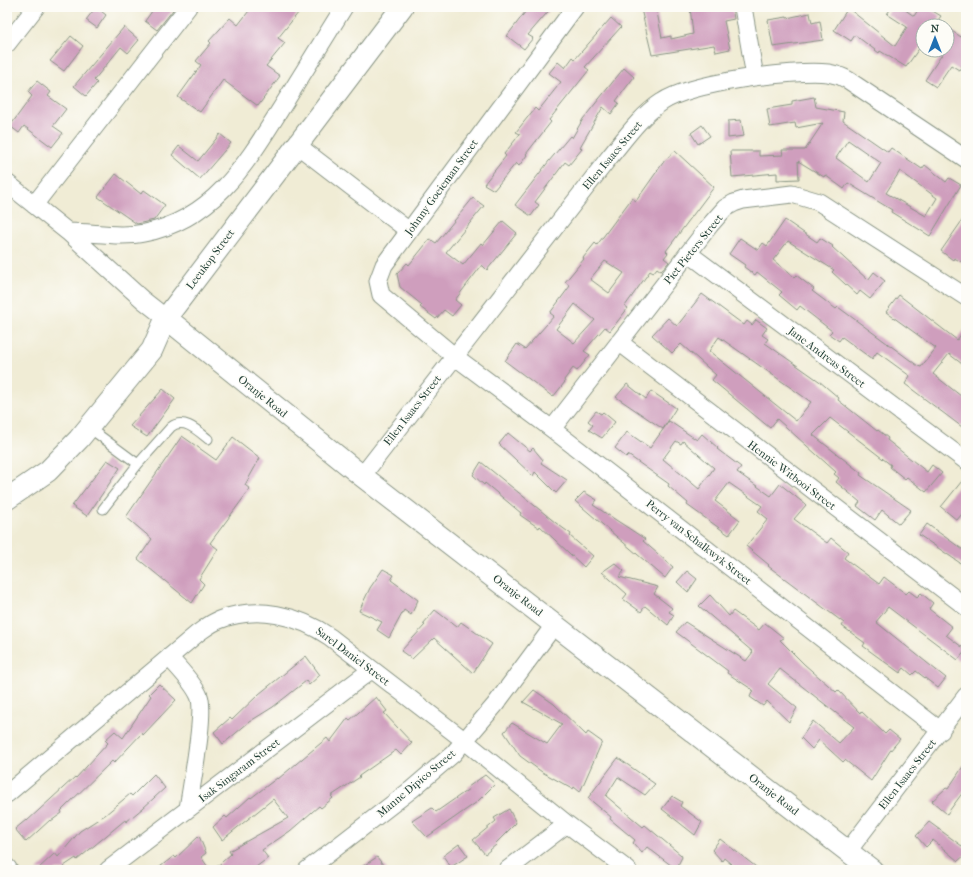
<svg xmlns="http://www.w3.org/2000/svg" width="973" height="877" viewBox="0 0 973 877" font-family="'IM FELL French Canon',serif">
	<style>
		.building { fill: #cf9ebd; fill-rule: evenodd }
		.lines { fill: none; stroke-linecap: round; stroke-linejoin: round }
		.service-casing { stroke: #889484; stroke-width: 11 }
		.minor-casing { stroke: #889484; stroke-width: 19 }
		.tertiary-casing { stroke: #889484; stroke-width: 23 }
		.service { stroke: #fff; stroke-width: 9 }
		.minor { stroke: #fff; stroke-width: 17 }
		.tertiary { stroke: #fff; stroke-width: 21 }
		.labels { text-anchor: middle; stroke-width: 3; stroke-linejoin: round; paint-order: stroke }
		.street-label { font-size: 11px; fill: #1f3d34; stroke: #fdfcf7 }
	</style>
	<rect width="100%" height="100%" fill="#fdfcf7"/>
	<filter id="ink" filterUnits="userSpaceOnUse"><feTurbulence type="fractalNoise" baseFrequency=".025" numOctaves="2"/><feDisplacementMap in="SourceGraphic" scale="8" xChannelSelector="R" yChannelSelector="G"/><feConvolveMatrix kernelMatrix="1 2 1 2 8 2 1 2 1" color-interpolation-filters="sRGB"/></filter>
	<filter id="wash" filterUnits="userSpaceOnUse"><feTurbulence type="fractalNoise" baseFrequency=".012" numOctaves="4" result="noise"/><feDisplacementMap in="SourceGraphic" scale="16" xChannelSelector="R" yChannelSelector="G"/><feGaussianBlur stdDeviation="0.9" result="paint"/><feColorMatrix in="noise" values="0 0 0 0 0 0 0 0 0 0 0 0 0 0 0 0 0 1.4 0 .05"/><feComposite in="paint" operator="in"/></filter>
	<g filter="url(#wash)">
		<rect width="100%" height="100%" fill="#f0ecd5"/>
		<g id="blocks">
			<path class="building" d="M96,7L106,15L97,28L86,20Z
				M155,7H169L173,10L157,30L145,21Z
				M252,7H303L278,38L285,43L266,66L280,76L258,106L223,80L200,112L178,97L201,65L196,61L211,43L209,41L230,18L238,25Z
				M529,7H552L528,35L533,38L524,49L507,36Z
				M656,7L662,38L671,36V39L693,34L690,7H732L734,19L724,21L730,49L716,52L714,45L652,55L641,9Z
				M892,7H901L914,16L920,7H926L941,16L934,26H923V43L906,67L880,51L879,53L855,35L851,41L834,30L848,8L895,46L907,27L887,14Z
				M810,13L812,23L820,21L823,40L773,47L768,20L787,17V18Z
				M611,18L621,27L585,67L589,70L549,120L551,122L526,154L527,155L519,166L516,163L494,190L484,184L506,156L504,154L520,134L516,132L535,108L538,111L561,82L549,73L558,62L565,68L573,57L575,59Z
				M124,27L139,40L128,53L121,47L94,80L97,83L86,96L74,86Z
				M947,28L966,40V59L959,70L951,65L936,87L925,80L945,50H947Z
				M71,36L83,46L64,71L50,61Z
				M624,68L634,77L616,101L619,103L611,114L603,107L580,147L582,149L569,165L565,162L535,202L539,205L531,216L515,205L549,161L570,136L572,138L583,119Z
				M37,81L51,92L48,96L66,109L53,126L63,133L52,147L24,126L19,133L10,126L32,96L28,92Z
				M814,97L816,107L844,112L843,121L888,152L891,148L922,169L925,165L946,182L949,178L961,185L930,236L891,212L892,210L848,183L844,189L825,175L824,177L798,161L799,179L777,180V173L732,177L730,151H759V156L783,155L782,150H805L823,123L796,128L795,123L770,127L767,109L792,105V101ZM848,140L881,163L869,182L836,158ZM900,171L937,198L926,216L886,193Z
				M741,120L744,136L728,138V121Z
				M702,125L710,136L698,144L691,133Z
				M220,134L231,143L200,179L172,155L179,146L198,161Z
				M675,151L714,187L666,251L668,253L664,258L669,262L661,271L657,268L653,273L650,271L625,306L628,308L610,331L605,327L584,351L590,355L577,371L573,368L564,380L565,382L553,397L505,361L517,344L525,349L554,316L550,313L570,286L565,282L584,259L583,258L595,243L597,245L632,198L636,201L665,160ZM605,261L624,273L609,293L590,279ZM575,304L595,320L574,343L556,329Z
				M116,174L141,194L144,190L165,205L154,220L137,224L98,197Z
				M473,198L484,206L446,252L463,265L481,243L483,245L503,221L517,233L487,270L482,265L455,300L461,305L452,316L444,310L436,319L420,307L422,305L400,287L397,274L407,263L409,265L430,239L436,243Z
				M966,215V264L954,258L953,260L941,251Z
				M785,220L817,242L820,238L833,246L832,247L868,280L874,272L885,281L870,299L860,291L857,295L832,272L834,270L788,241L773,260L794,277L796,275L814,289L812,291L836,309L838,307L918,366L921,367L936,348L886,312L899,295L957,340L966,328V367L949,354L933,374L966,400V430L905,384L910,376L877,352L872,359L842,337L839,341L829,334L832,331L800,306L797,310L779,295L782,292L757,272L755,275L744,267L745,265L729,254L740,238L758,250L763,243L767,246Z
				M702,294L744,325L747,321L752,325L756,320L767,328L762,335L768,339L765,343L819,381L839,398L838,400L877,431L878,430L888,438L887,440L927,472L932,465L942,473L926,492L907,477L905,479L890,467L891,465L830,418L813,435L861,473L860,475L911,510L899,524L882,510L875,520L857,506L860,502L836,482L839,478L834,474L836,472L777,419L770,428L712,380L716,375L681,344L672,353L652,335L668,318L677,326ZM719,337L811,402L796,421L709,351Z
				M627,384L646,399L651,391L676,408L663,429L616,397Z
				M163,389L175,399L147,437L130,426Z
				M596,411L601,414L603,412L615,422L602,438L589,430L593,425L588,421Z
				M669,421L697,440L702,434L718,448L717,449L741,467L737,472L771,496L780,484L806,505L794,519L827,543L831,538L848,552L844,558L879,584L884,577L906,594L909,591L917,597L921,593L933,603L929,609L952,627L946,635L966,650L958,660L888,607L876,622L946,678L938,688L916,671L912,675L904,668L900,673L863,646L865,643L842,626L844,623L768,566L769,565L746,546L768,519L758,511L762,506L729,483L715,501L740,520L729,535L687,505L688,503L668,486L669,484L628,455L626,457L615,448L627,432L650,448ZM676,441L681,444L683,441L714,468L699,489L663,459Z
				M508,433L530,451L533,448L543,460L541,463L567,480L556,493L535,472L533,476L499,444Z
				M182,436L216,460L233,437L260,458L245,485L250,489L210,543L218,549L199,579L204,584L192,603L138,559L152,539L126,517Z
				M107,460L120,468L87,516L72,506Z
				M481,462L556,523L571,534L570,536L593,556L584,567L540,526L539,528L520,515L521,513L485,483L484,485L473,475Z
				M966,476V509L957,520L941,507Z
				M584,492L597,500L593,505L645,539L643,541L673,567L665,578L575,501Z
				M927,524L966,552V567L919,535Z
				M615,563L624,571L619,577L658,587L654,594L672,608L669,612L674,615L668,625L645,606L641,612L623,599L627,594L602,572Z
				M383,569L394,575L391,580L418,600L411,615L404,610L389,638L377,630L382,622L359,611L370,588Z
				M687,571L697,579L688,592L677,582Z
				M710,595L729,616L733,611L759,630L765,623L784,638L780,640L804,664L836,692L838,690L860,713L861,711L885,734L889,730L900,739L890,751L871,781L845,760L843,762L819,740L812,749L801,738L813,721L839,743L854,727L780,669L768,684L797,708L789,722L767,701L763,706L750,697L753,690L727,673L728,671L676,632L685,622L746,661L753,652L699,606Z
				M435,610L457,627L461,622L492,644L473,673L434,638L412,659L401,651L425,625L423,624Z
				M306,656L320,675L309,685L306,681L273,707L249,722L223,744L214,732L230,718L232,720L259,694Z
				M159,684L176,700L143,735L142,733L114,763L112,761L61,811L62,813L51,821L50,820L26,842L15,829L26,820L27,821L75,777L76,778L108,743L105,740L115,731L123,738L151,696L149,694Z
				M534,690L554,704L586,735L588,732L602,742L580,792L574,787L573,789L542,772L520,756L504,732L512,723L547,744L562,724L523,702Z
				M376,697L387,711L384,713L412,743L401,755L396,750L359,776L360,777L331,796L333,798L321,808L319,806L290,831L262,850L268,858L252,870H213L231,854L229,851L288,818L273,799L222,840L213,827L225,816L227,818L250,797L251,798L277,778L278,779L327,738L330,742L348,718L350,720Z
				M618,758L655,784L645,795L618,777L606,796L643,827L645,825L681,855L682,857L676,869L647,847L642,853L633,843L635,840L610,819L611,817L588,798Z
				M966,762V788L947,814L932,801L946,788L948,789Z
				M154,774L165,788L143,808L126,822L125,820L77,860L76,858L64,866L67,870H37L55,853L58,857L80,831L105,815L130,794L132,796Z
				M485,775L495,784L477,802L427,837L412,821L432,808L436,812L469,789L468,787Z
				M672,796L682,802L680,806L702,822L695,835L662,809Z
				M509,809L516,823L495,844L496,845L485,854L473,840L496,821L494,818Z
				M929,822L966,849V854L958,861L933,840L926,847L916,836Z
				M199,836L206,853L201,857L210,870H156L174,856L176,858Z
				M720,839L760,870H738L724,858L722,861L712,850Z
				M459,844L468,856L451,867L443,856Z
				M377,857L387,870H357Z"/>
		</g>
	</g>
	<g filter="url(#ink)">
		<use href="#blocks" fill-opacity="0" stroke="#889484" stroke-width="1"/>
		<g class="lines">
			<defs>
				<path id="service" d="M88,427L138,464L171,427C184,417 198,431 208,439
					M103,509L138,464"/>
				<path id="minor" d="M575,7L384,265L378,281L381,295L454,356L552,429L941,731
					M743,7L755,77
					M7,44L36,7
					M297,145L409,231
					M7,183L68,232L143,300L166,318
					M34,205L188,7
					M68,232C93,232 120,238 144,233C216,219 249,159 285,102C305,70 324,39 344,7
					M688,253L966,461
					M619,342L966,607
					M552,429L710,225L725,208L734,203L743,200L792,194L819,202L966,297
					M362,476L608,159C624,140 640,116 662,102C690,83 793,69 828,73C835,74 841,76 848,80L966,159
					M169,657C179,669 193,682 199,696C206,712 191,787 188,809
					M7,794L198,633C204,629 211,623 219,620C257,605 298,615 330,637L465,741L567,824L628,870
					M848,851L966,696
					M7,867L9,870
					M108,870L371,670
					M307,870L412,789L453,754L495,705L555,624
					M507,870L567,824"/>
				<path id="tertiary" d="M166,318L362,476L872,870
					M7,499L48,471L79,439L152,350L166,318L402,7"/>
			</defs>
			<use href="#service" class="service-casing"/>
			<use href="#minor" class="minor-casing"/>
			<use href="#tertiary" class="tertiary-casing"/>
			<use href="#service" class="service"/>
			<use href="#minor" class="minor"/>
			<use href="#tertiary" class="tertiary"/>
		</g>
	</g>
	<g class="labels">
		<g class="street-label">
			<text transform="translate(612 155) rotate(-50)" y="4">Ellen Isaacs Street</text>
			<text transform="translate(441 187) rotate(-54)" y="4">Johnny Goeieman Street</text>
			<text transform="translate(693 249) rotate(-51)" y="4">Piet Pieters Street</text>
			<text transform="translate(210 259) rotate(-53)" y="4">Leeukop Street</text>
			<text transform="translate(827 357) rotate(37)" y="4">Jane Andreas Street</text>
			<text transform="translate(263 396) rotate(39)" y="4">Oranje Road</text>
			<text transform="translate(412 410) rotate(-52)" y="4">Ellen Isaacs Street</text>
			<text transform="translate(792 475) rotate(37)" y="4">Hennie Witbooi Street</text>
			<text transform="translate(699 542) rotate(38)" y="4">Perry van Schalkwyk Street</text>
			<text transform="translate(518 595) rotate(38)" y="4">Oranje Road</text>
			<text transform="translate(353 656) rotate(37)" y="4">Sarel Daniel Street</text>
			<text transform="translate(239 770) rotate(-37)" y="4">Isak Singaram Street</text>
			<text transform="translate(907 774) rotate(-52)" y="4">Ellen Isaacs Street</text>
			<text transform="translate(416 783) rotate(-40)" y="4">Manne Dipico Street</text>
			<text transform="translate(774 794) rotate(38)" y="4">Oranje Road</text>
		</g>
	</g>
	<rect width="973" height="877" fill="none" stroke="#fdfcf7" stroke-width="24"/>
	<g transform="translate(935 38)"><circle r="19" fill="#fdfcf7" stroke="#a4b0a9"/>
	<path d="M0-3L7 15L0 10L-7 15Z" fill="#1f6fb2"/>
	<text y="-6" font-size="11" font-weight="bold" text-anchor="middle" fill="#1f3d34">N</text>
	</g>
</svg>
